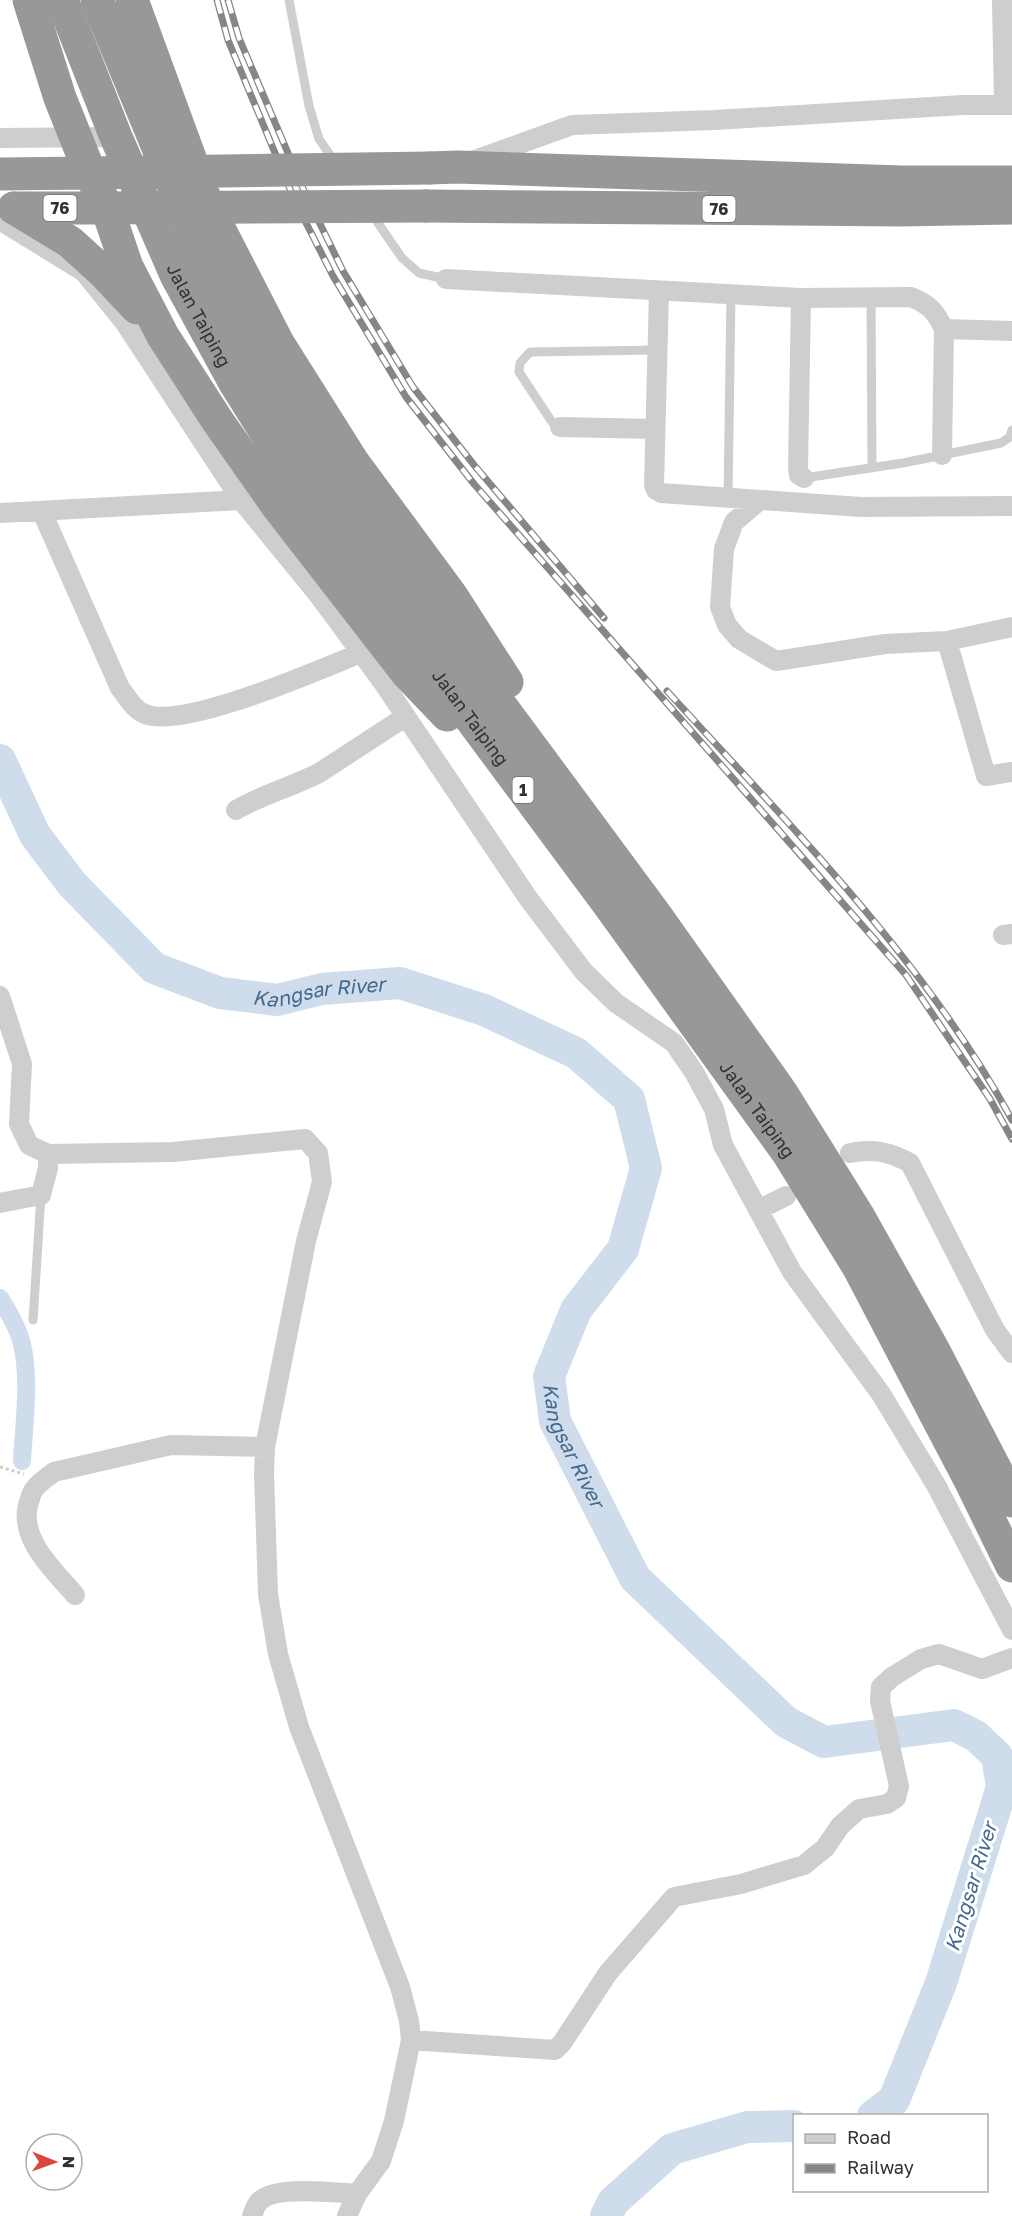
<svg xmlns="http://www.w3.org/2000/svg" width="1012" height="2216" viewBox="0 0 1012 2216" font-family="'Golos Text',sans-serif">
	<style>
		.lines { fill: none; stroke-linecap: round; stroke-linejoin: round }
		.canal { stroke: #cedceb; stroke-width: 18 }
		.river { stroke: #cedceb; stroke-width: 32 }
		.path { stroke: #cecece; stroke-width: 3; stroke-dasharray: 3 3; stroke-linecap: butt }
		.lane { stroke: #cecece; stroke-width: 9 }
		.street { stroke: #cecece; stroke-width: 20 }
		.highway { stroke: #989898; stroke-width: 33 }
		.rail-casing { stroke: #868686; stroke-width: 7 }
		.rail { stroke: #fff; stroke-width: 4.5; stroke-dasharray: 14; stroke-linecap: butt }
		.highway-bridge { stroke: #989898; stroke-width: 33 }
		.labels { text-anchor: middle; stroke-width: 6; stroke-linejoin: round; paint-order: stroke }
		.shield { fill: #fff; stroke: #6f6f6f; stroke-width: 1.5 }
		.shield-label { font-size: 16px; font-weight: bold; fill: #313131 }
		.street-label { font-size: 18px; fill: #313131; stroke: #fff }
		.water-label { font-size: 20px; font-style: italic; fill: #43698e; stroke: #fff }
	</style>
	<rect width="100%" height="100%" fill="#fff"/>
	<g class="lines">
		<path class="canal" d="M0,1298C8,1311 16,1324 21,1340C31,1378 24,1422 22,1461"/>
		<g class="river">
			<path id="s1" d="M0,760L35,835L72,884L154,968L220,993L277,1000L322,989L400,983L484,1010L576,1053L629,1099L646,1168L623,1249L576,1310L549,1376L555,1421L635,1578L786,1722L824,1742L954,1725L976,1736L997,1756L1002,1787L941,1983L894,2100L873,2116"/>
			<path d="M606,2216L613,2202L672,2149L747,2127L794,2126"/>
		</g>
		<path class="path" d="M0,1467L24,1474"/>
		<path class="lane" d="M289,0L309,106L319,139L335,162
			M371,213L402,258L419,273L446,279
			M871,297L872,468
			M560,427L552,422L519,372L520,363L530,352L658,350
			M804,478L903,463L1001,443L1010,437L1012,430
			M728,498L731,294
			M33,1320L41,1195"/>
		<path class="street" d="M1002,0L1004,105
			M0,138L116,137
			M475,160L572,125L715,120L963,105H1012
			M0,212L6,224L84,272L125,323L241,500L320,597L382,681L528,898L584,972L616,1003L674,1043L694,1072L714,1109L723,1145L792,1272L881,1394L936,1485L1012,1630
			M446,279L801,298L911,297C930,305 935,311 944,329L942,455
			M659,292L654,485L656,490L661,493L861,507L1012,506
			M801,298L798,468L799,475L804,478
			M944,329L1012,331
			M560,427L655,429
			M760,500L734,522L724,549L720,607L727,625L739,639L776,661L885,644L947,641L986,776L1012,772
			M42,512L120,688C128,698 133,709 145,714C184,730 320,669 361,653
			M0,513L241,500
			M947,641L1012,627
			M236,810C263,794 292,787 319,773L405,717
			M1003,935L1012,934
			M0,996L22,1064L19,1124L29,1145L48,1154V1168L41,1195L0,1203
			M850,1153C873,1148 890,1152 910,1163L995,1330L1012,1353
			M48,1154L173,1152L305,1139L318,1153L322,1182L306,1241L265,1447L264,1474L268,1594L278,1654L299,1727L400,1987L409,2021L411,2040L394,2121L381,2161L357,2194L347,2216
			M758,1210L786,1196
			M75,1595C54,1570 15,1536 30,1499C31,1495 33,1490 36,1487C41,1481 48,1477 54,1472L171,1445L265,1447
			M411,2040L555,2050L562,2043L608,1973L674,1897L741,1884L804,1865L825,1848L840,1826L859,1809L887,1804L896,1798L899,1786L880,1701L881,1687L892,1677L921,1659L939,1654L982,1669L1012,1658
			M252,2216C254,2212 255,2206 258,2203C271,2184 336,2193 357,2194"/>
		<g class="highway">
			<path id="s2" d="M62,0L116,137L176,275L235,383L288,468L344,548L609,905L788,1153L859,1268L970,1480L1012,1566"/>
			<path d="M97,0L225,310L296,429L655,914L781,1092L859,1217L933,1349L1012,1501"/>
			<path d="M132,0L208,207L278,343L353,462L451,595L507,682"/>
			<path d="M429,168L458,167L901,182H1012"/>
			<path d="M0,174L90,173L107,208L127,267L163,336L217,420L278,507L406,672L447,715"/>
			<path d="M426,206L901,210L1012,208"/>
			<path d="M14,208L70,242L103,272L137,308"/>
			<path d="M14,208H107"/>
		</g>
		<defs>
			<path id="rail" d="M217,0L228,40L295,201L333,276L406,397L474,484L906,975L990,1099L1012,1139
				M228,0L239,38L305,193L343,271L413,387L474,465L604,618
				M667,691C789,825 925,960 1012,1120"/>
		</defs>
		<use href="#rail" class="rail-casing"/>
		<use href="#rail" class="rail"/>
		<path class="highway-bridge" d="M29,0L60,98L90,173L429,168
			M107,208L426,206"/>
	</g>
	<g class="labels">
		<g class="shield">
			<rect x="43.5" y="195" width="33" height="26" rx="4.5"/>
			<rect x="702.5" y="196" width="33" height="26" rx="4.5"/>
			<rect x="512.5" y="777" width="21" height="26" rx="4.5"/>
		</g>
		<g class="shield-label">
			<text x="60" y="214">76</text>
			<text x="719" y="215">76</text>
			<text x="523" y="796">1</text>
		</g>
		<g class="street-label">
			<text dy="6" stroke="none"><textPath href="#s2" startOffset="344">Jalan Taiping</textPath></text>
			<text dy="6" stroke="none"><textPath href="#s2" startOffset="830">Jalan Taiping</textPath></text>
			<text dy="6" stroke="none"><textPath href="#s2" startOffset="1316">Jalan Taiping</textPath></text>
		</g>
		<g class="water-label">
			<text dy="7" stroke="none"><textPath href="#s1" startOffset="432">Kangsar River</textPath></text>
			<text dy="7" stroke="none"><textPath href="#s1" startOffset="1152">Kangsar River</textPath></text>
			<text transform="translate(971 1887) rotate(-73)" y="7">Kangsar River</text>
		</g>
	</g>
	<rect x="793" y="2114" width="195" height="78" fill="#ffffff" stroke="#adadad" stroke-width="1.5"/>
	<rect x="805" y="2134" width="30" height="9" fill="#cecece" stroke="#adadad" stroke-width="1.5"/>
	<text x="847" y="2144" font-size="18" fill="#313131">Road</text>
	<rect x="805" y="2164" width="30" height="9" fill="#868686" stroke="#adadad" stroke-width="1.5"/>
	<text x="847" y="2174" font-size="18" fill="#313131">Railway</text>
	<g transform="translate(54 2162) rotate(91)"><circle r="28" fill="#ffffff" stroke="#adadad" stroke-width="1.5"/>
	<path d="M0-4.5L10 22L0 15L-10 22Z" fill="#db4640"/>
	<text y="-9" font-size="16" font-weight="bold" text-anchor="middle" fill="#313131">N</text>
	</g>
</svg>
